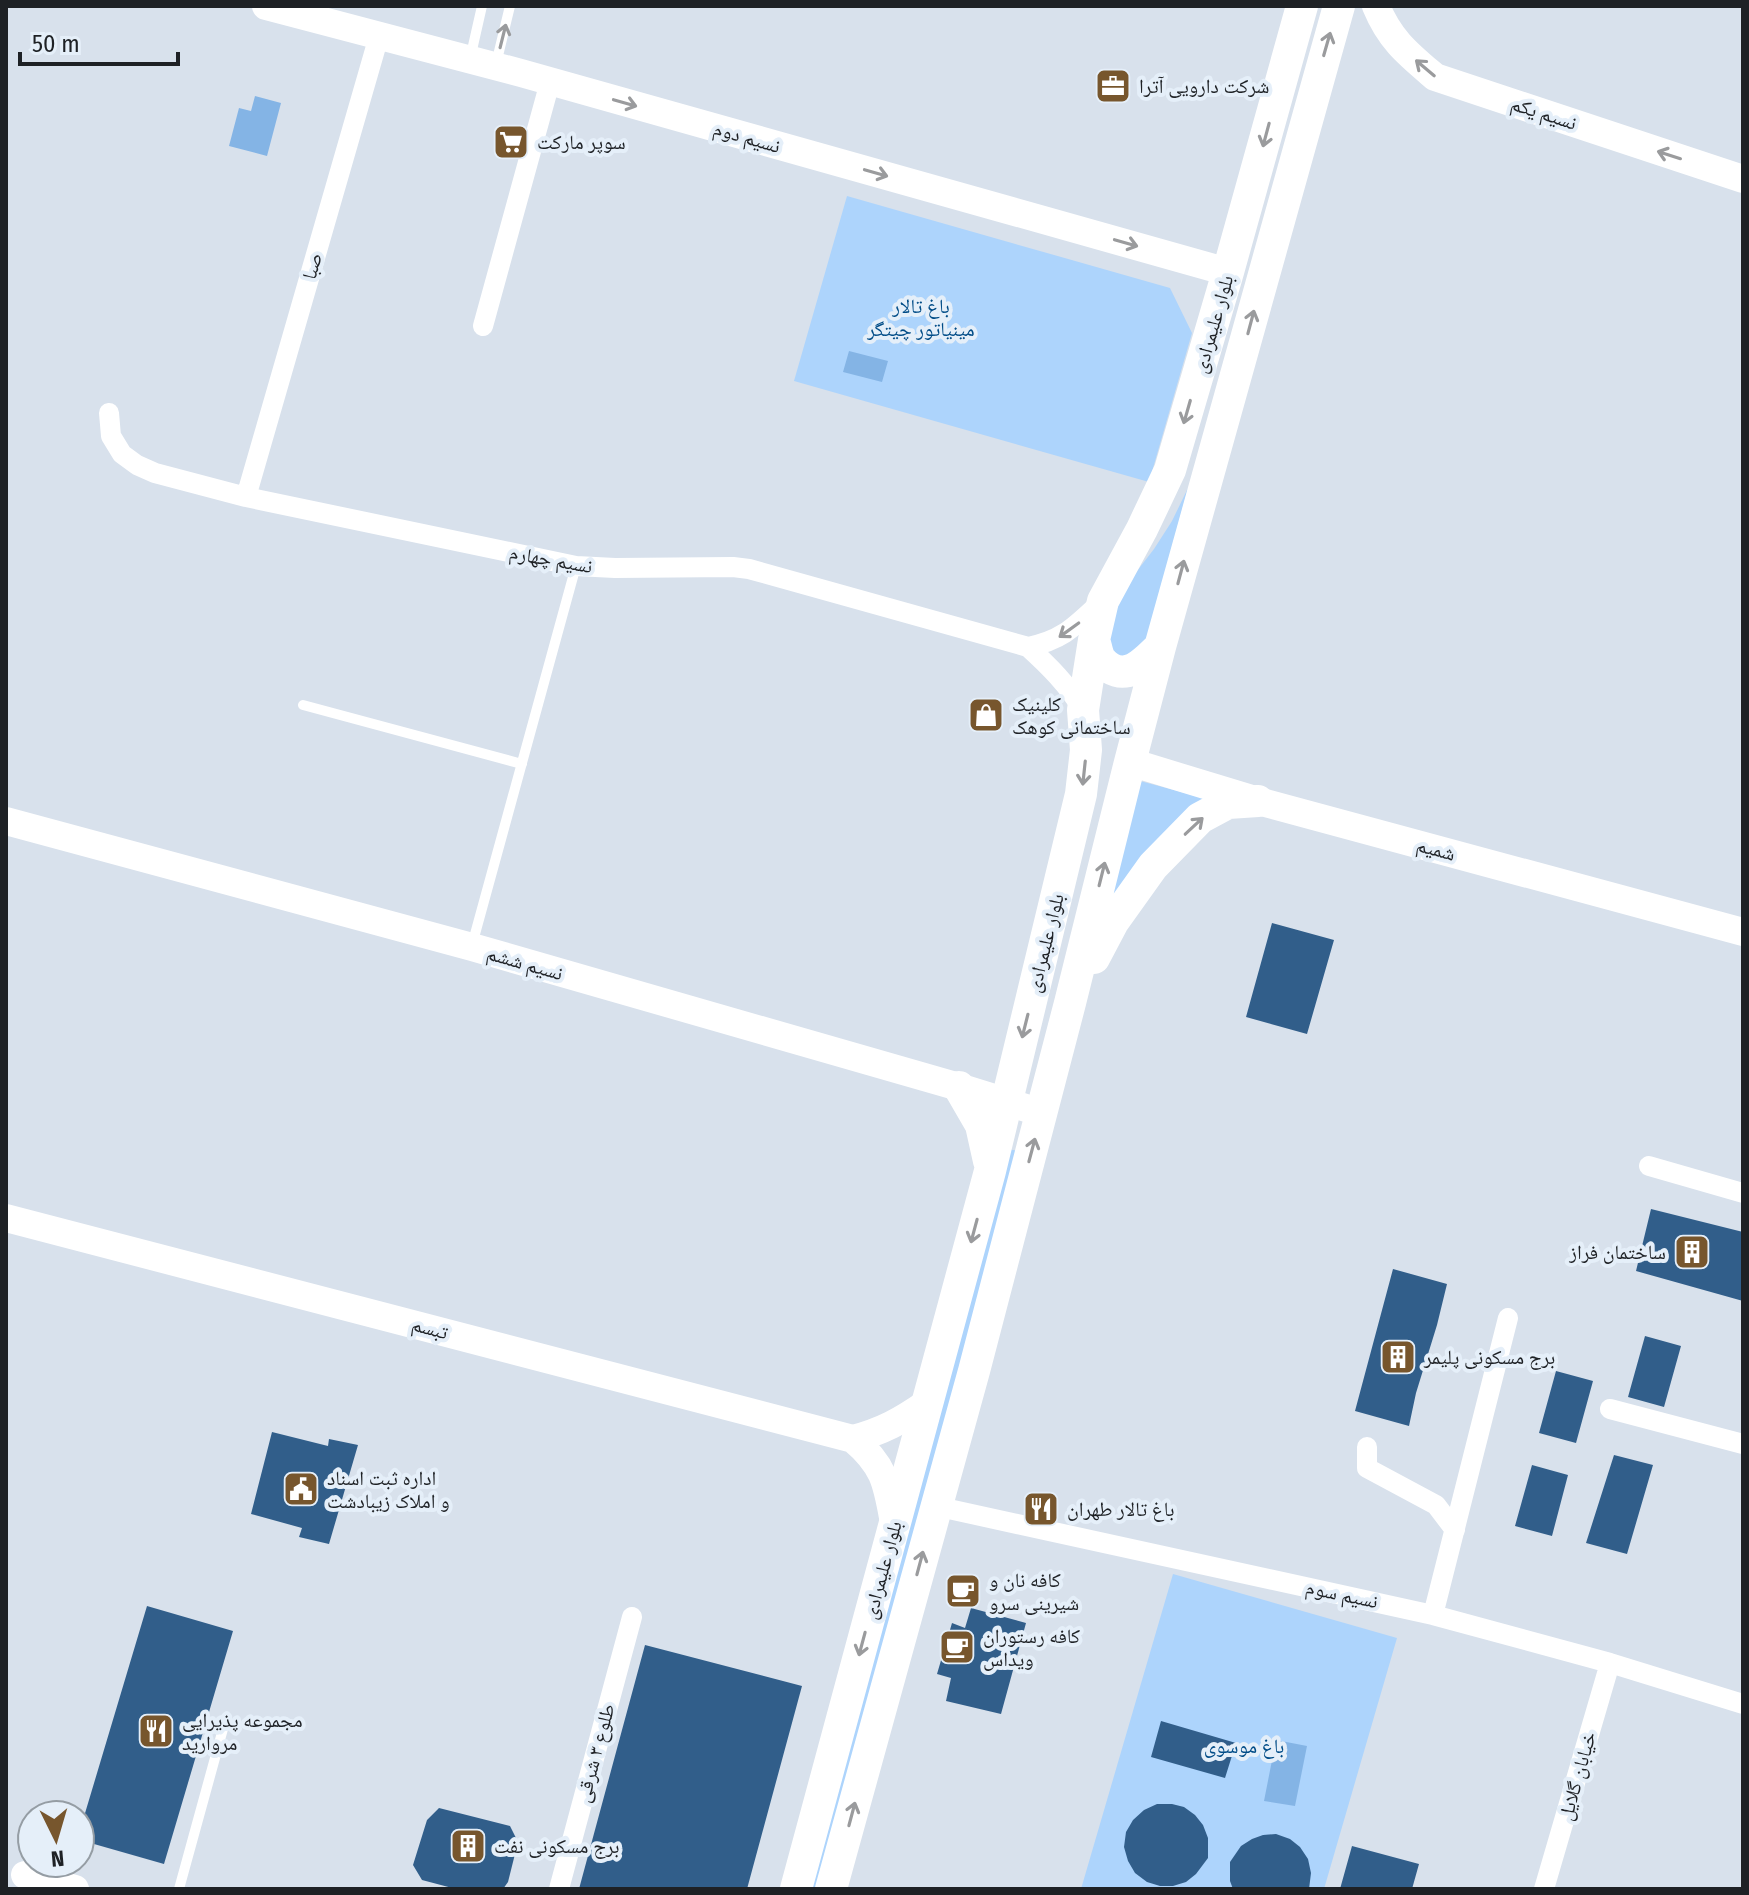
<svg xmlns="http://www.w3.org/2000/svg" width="1749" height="1895" viewBox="0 0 1749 1895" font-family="'Fira Sans Condensed','Noto Naskh Arabic',sans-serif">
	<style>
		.green { fill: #add4fc }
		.water { fill: #84b4e5 }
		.building { fill: #315e8a }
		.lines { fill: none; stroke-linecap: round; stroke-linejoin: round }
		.lane { stroke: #fff; stroke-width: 10 }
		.street { stroke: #fff; stroke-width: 20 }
		.secondary { stroke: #fff; stroke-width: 28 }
		.primary { stroke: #fff; stroke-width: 32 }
		.oneway { stroke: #9a9b9d }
		.labels { text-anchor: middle; stroke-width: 8; stroke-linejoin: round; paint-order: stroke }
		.poi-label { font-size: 20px; fill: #1e2125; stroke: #e5eff9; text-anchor: start }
		.street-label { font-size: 20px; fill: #1e2125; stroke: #e5eff9 }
		.park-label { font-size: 20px; fill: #004c87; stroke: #e5eff9 }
	</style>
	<rect width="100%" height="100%" fill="#d8e1ec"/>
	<path class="green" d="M847,196L1170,288L1192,333L1149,482L794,381Z
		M1188,488L1144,651L1117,662L1099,620L1154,549L1172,521Z
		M1140,781L1204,798L1101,924Z
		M1008,1149L1018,1151L817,1889H806Z
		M1173,1574L1397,1638L1324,1889H1081Z"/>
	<path class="water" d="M255,96L281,103L267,156L229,146L239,108L251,111Z
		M849,351L888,361L882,382L843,372Z
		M1276,1740L1307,1746L1295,1806L1264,1801Z"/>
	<path class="building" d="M1272,923L1334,940L1307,1034L1246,1017Z
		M1651,1209L1743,1232V1301L1636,1271Z
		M1393,1269L1447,1284L1437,1325L1416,1393L1409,1426L1355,1411Z
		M1645,1336L1681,1346L1664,1407L1628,1397Z
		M1556,1371L1593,1381L1576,1443L1539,1433Z
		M272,1432L328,1446L329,1439L358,1445L329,1544L299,1537L302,1528L251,1514Z
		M1614,1455L1653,1465L1627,1554L1586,1543Z
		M1532,1465L1568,1475L1552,1536L1515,1526Z
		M147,1606L233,1631L164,1864L80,1840V1830Z
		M971,1608L1026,1623L1001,1714L946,1701L951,1678L937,1674L952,1623L965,1628Z
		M645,1645L802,1686L747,1889H579Z
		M1161,1721L1236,1743L1225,1778L1151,1757Z
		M1157,1804H1172L1184,1807L1195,1815L1203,1825L1208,1838V1858L1196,1874L1186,1882L1173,1886H1160L1147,1882L1135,1873L1128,1861L1124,1847L1126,1832L1133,1820L1144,1810Z
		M439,1808L510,1826L518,1842L508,1882L503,1889H456L422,1880L413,1865L427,1820Z
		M1276,1834L1290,1839L1300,1847L1308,1859L1311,1873L1309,1889H1233L1230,1881V1862L1241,1846L1252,1839L1263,1835Z
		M1352,1846L1419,1864L1412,1889H1340Z"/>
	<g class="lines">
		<path class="lane" d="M470,59L482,6
			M496,64L510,6
			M303,705L522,764
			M472,945L576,566
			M179,1889L226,1718"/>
		<path class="street" d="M483,326L550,82
			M109,413L111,436L122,454L137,465L155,473L246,497L576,566L615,568L733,567L749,569L1028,647C1049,666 1068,685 1083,710
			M246,497L379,36
			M1028,647C1063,640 1075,626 1101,602
			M1649,1166L1743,1193
			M1610,1409L1743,1444
			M1367,1447V1468L1436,1505L1455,1530
			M935,1506L1433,1615L1610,1663L1743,1704
			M1433,1615L1508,1318
			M559,1889L632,1617
			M1544,1889L1610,1663"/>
		<path class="secondary" d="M266,6L521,73L1228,272
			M1376,6C1390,40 1408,54 1435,77L1743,179
			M1130,762L1258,801L1743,932
			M6,821L472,947L959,1087L1042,1113
			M6,1218L853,1439C885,1466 887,1484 894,1523
			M853,1439C883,1431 901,1421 927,1403
			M25,1875L75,1889"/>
		<path class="primary" d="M1094,640C1096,645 1097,654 1100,659C1101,661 1108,667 1110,668C1130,680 1146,660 1160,647
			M1094,958L1113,922L1153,866L1200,818L1228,803L1258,801
			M959,1087L981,1125L989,1161
			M796,1889L990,1171L1081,794L1086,750L1083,710L1094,640L1103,601L1142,529L1170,470L1228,272L1302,6
			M831,1889L974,1371L1070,1003L1130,762L1160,647L1339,6"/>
	</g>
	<defs><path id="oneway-shaft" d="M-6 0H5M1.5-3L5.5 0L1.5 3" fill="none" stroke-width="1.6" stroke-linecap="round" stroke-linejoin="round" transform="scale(2)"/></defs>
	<g class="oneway">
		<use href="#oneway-shaft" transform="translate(503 36) rotate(-76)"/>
		<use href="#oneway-shaft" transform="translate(1327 44) rotate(-74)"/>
		<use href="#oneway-shaft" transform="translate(1425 68) rotate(-140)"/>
		<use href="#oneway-shaft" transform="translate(625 103) rotate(16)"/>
		<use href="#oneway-shaft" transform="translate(1266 135) rotate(105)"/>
		<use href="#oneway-shaft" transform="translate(1669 155) rotate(-162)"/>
		<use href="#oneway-shaft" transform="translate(876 173) rotate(16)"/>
		<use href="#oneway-shaft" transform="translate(1126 243) rotate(16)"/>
		<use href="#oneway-shaft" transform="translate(1251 322) rotate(-75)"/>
		<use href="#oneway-shaft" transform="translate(1187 412) rotate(106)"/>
		<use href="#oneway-shaft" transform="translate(1181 572) rotate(-75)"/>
		<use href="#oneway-shaft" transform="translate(1069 630) rotate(144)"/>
		<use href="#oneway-shaft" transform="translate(1084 773) rotate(96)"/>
		<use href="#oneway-shaft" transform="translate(1194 826) rotate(-43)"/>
		<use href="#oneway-shaft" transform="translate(1102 874) rotate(-76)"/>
		<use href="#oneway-shaft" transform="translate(1025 1026) rotate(104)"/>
		<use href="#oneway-shaft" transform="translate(1032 1150) rotate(-75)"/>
		<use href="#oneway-shaft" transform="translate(974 1231) rotate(105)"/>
		<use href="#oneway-shaft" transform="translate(920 1563) rotate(-75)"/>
		<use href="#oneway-shaft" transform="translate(862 1644) rotate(105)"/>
		<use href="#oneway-shaft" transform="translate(852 1814) rotate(-75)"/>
	</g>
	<defs>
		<symbol id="office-square" viewBox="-11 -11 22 22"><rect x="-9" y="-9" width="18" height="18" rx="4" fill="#77562d" stroke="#e5eff9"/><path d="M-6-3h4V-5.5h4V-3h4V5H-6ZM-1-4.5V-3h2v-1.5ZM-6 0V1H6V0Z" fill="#fff"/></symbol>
		<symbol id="supermarket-square" viewBox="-11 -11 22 22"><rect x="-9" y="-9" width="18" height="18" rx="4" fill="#77562d" stroke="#e5eff9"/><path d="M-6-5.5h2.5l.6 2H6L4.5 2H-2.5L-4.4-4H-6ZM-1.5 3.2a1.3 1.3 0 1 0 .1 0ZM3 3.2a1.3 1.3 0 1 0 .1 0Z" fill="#fff"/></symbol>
		<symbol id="shop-square" viewBox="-11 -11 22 22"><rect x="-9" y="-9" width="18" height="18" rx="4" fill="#77562d" stroke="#e5eff9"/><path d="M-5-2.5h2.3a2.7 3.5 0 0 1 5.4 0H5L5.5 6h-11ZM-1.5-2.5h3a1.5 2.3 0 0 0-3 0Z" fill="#fff"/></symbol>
		<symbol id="building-square" viewBox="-11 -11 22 22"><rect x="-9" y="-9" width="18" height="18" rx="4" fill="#77562d" stroke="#e5eff9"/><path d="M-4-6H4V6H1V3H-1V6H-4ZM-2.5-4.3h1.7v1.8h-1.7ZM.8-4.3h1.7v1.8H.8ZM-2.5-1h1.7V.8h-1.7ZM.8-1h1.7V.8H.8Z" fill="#fff"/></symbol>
		<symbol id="civic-square" viewBox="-11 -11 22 22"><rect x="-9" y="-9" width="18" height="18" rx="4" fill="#77562d" stroke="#e5eff9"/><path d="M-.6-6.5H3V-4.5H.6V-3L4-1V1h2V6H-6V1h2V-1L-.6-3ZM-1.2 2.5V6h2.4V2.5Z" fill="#fff"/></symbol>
		<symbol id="restaurant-square" viewBox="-11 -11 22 22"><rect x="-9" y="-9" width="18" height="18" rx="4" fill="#77562d" stroke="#e5eff9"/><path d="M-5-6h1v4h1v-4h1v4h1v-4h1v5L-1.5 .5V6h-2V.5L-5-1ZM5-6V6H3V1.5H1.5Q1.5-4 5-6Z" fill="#fff"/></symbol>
		<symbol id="cafe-square" viewBox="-11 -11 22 22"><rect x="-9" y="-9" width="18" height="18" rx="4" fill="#77562d" stroke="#e5eff9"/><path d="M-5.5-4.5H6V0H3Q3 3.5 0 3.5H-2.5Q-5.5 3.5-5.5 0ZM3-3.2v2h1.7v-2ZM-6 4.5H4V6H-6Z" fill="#fff"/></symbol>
	</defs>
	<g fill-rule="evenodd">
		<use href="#office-square" x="1093" y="66" width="40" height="40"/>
		<use href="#supermarket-square" x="491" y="122" width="40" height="40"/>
		<use href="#shop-square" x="966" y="695" width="40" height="40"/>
		<use href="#building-square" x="1672" y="1232" width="40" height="40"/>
		<use href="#building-square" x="1378" y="1337" width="40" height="40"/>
		<use href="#civic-square" x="281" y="1469" width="40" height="40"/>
		<use href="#restaurant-square" x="1021" y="1489" width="40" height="40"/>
		<use href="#cafe-square" x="943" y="1571" width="40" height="40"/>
		<use href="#cafe-square" x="937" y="1627" width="40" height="40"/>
		<use href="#restaurant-square" x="136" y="1711" width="40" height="40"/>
		<use href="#building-square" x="448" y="1826" width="40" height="40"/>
	</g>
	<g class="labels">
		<g class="poi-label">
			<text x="1139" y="93">شرکت دارویی آترا</text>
			<text x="537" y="149">سوپر مارکت</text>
			<text x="1012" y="711">کلینیک<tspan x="1012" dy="23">ساختمانی کوهک</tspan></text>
			<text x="1666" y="1259" text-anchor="end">ساختمان فراز</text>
			<text x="1424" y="1364">برج مسکونی پلیمر</text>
			<text x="327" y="1485">اداره ثبت اسناد<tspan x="327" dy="23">و املاک زیبادشت</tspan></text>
			<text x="1067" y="1516">باغ تالار طهران</text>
			<text x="989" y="1587">کافه نان و<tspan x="989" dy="23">شیرینی سرو</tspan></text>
			<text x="983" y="1643">کافه رستوران<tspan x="983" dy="23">ویداس</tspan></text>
			<text x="182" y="1727">مجموعه پذیرایی<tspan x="182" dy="23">مروارید</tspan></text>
			<text x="494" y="1853">برج مسکونی نفت</text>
		</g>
		<g class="street-label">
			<text transform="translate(1544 113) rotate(18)" y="7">نسیم یکم</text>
			<text transform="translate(747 137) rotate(16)" y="7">نسیم دوم</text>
			<text transform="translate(312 266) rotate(-74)" y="7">صبا</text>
			<text transform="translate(1213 324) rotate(-74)" y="7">بلوار علیمرادی</text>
			<text transform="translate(551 559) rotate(10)" y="7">نسیم چهارم</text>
			<text transform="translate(1436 849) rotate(15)" y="7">شمیم</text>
			<text transform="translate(1045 943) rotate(-76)" y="7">بلوار علیمرادی</text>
			<text transform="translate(525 963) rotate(16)" y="7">نسیم ششم</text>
			<text transform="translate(430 1328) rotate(15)" y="7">تبسم</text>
			<text transform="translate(882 1570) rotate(-75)" y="7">بلوار علیمرادی</text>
			<text transform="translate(1342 1594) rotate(12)" y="7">نسیم سوم</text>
			<text transform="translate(595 1753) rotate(-75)" y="7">طلوع ۳ شرقی</text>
			<text transform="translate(1577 1776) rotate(-74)" y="7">خیابان گلایل</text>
		</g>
		<g class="park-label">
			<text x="921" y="313">باغ تالار<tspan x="921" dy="23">مینیاتور چیتگر</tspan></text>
			<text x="1244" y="1753">باغ موسوی</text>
		</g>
	</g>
	<rect width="1749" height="1895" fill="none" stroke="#1e2125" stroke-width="16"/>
	<g transform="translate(56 1839) rotate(175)"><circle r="38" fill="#e5eff9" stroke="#959da4" stroke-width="2"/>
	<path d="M0-6L14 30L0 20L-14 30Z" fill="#77562d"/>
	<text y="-12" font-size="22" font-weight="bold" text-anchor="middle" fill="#1e2125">N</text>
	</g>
	<path d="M20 52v12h158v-12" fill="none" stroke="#1e2125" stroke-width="4"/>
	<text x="32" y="52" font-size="24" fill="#1e2125" stroke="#e5eff9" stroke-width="6" paint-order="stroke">50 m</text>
</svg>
